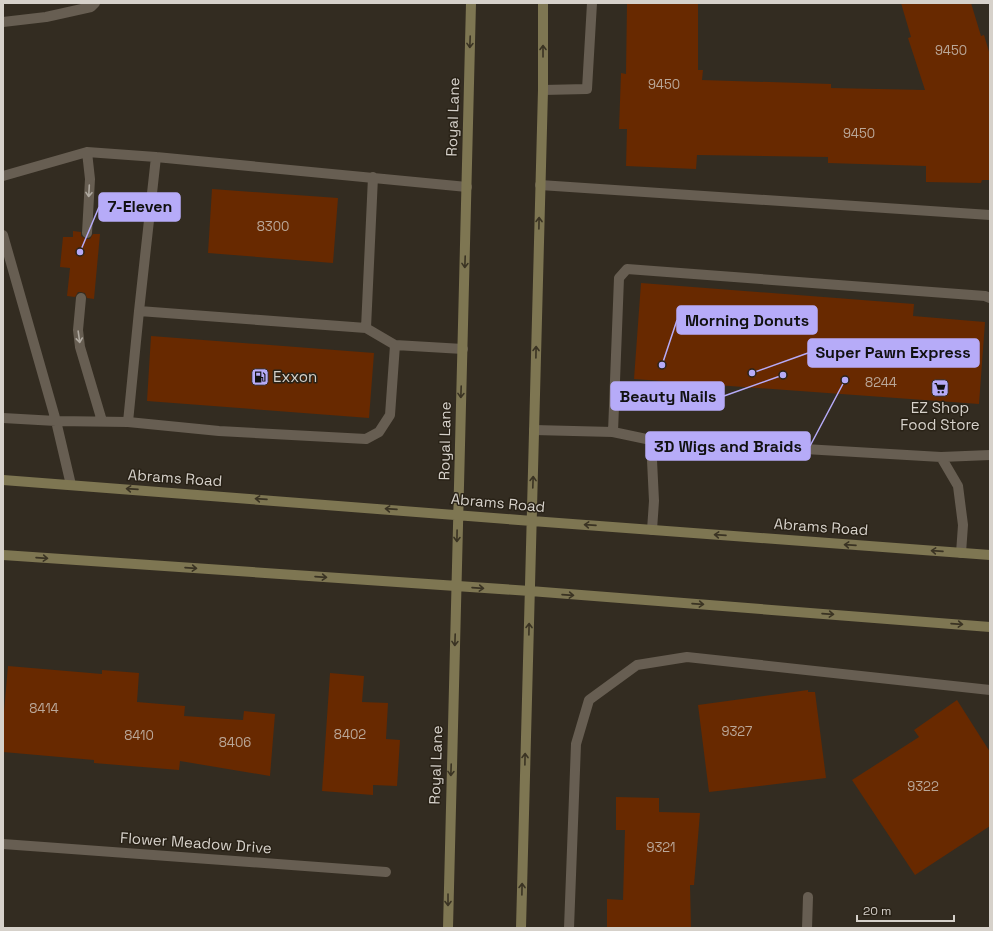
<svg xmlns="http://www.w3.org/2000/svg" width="993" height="931" viewBox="0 0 993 931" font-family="'Space Grotesk',sans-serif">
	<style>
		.building { fill: #682900 }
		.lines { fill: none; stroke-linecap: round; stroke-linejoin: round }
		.service { stroke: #675e52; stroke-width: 10 }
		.minor { stroke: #675e52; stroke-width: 10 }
		.secondary { stroke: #7e7652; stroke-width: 10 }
		.oneway { stroke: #3a3323 }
		.oneway2 { stroke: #afa9a0 }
		.labels { text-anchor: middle; stroke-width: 3; stroke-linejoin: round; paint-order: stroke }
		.number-label { font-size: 13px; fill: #baa798 }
		.street-label { font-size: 15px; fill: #d6d1ca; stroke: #292217 }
		.poi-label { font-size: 15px; fill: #d6d1ca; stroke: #292217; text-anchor: start }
		.leader { fill: none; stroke: #b6abf8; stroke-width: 1.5 }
		.callout-dot { fill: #b6abf8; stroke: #292217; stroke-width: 1.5 }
		.callout { fill: #b6abf8; stroke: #b6abf8; stroke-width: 1.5 }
		.callout-label { font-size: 16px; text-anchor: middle; font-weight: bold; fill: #111 }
	</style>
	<rect width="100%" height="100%" fill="#332c21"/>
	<path class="building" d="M627,3H698V70H703L702,80L831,84V88L925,90L908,38L911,37L901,3H971L981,36L984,35L990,55V180H982L981,183L926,182V166L828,163V157L697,155L696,169L626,166L627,129H619L621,73L626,74Z
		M212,189L338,198L333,263L208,253Z
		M73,231L81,232V236L86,239H90L93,234H100L94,299L87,298L85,293L81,292H78L75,297L67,296L70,268L60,267L63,237H73Z
		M641,283L914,304L913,316L985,322L979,404L634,379Z
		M151,336L374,353L369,418L147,401Z
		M8,666L102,674V670L139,673L137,702L185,706L184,716L243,720L244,711L275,714L270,776L180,761L179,770L94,763V760L3,752V723Z
		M330,673L364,676L362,702L388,703L386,739L400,740L397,786L373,785V795L322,791Z
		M808,690V692H815L826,778L709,792L698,705Z
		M957,700L990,752V826L915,875L852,780L919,737L914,730Z
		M616,797L659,798V812L700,813L694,885H690L691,928H607V899L623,900L625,830H616Z"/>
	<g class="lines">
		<path class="service" d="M3,22L46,17L91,7L95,3
			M543,90L587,89L592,3
			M3,176L87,152L156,157L467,187
			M540,185L990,215
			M87,233L90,179L87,152
			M3,235L56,421L71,485
			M81,298L78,330L80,347L102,421
			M139,311L366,328L395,345L390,415L379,432L366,439L219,431L128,422Z
			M139,311L156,157
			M366,328L373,177
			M395,345L463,349
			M3,418L56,421L128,422
			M534,430L613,432L651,440L941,457L958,486L963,525L961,553
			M613,432L619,278L627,269L985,296L990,298
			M651,440L654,501L652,530
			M941,457L990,455
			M569,928L576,744L589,700L637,665L687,657L990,690"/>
		<path class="minor" d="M3,844L386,872
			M807,928L808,897"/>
		<path class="secondary" d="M3,480L532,521L990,555
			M3,555L530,591L990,627
			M448,928L471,3
			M521,928L543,90V3"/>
	</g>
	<defs><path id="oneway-shaft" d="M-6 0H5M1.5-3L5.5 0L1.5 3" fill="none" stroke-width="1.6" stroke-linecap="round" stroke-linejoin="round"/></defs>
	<g class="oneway">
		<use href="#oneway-shaft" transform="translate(470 42) rotate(92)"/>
		<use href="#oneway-shaft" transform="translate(543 51) rotate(-90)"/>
		<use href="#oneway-shaft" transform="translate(539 223) rotate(-89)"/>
		<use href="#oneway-shaft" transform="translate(465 262) rotate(92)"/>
		<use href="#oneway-shaft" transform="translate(536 352) rotate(-89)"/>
		<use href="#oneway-shaft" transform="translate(461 392) rotate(92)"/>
		<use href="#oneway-shaft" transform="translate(533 482) rotate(-88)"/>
		<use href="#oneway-shaft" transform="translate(132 489) rotate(-176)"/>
		<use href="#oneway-shaft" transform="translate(261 499) rotate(-176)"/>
		<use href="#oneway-shaft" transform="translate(391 509) rotate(-176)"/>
		<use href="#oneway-shaft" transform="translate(590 525) rotate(-176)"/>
		<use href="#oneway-shaft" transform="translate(720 535) rotate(-176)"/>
		<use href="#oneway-shaft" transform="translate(457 536) rotate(91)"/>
		<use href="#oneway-shaft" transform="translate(850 545) rotate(-176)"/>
		<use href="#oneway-shaft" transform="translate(937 551) rotate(-176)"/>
		<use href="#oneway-shaft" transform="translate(42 558) rotate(4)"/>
		<use href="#oneway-shaft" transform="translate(191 568) rotate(4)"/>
		<use href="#oneway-shaft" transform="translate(321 577) rotate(4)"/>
		<use href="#oneway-shaft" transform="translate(478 588) rotate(4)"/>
		<use href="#oneway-shaft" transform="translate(568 595) rotate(4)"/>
		<use href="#oneway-shaft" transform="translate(698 604) rotate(4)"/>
		<use href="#oneway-shaft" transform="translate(828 614) rotate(4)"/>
		<use href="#oneway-shaft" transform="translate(957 624) rotate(4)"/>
		<use href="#oneway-shaft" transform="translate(529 629) rotate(-89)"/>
		<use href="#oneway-shaft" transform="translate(455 640) rotate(92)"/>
		<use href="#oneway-shaft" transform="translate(525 759) rotate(-89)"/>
		<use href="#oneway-shaft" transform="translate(451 770) rotate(92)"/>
		<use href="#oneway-shaft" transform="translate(522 889) rotate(-89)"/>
		<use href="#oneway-shaft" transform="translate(448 900) rotate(90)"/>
	</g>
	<g class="oneway2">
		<use href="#oneway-shaft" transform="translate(89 191) rotate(93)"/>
		<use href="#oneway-shaft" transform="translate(79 337) rotate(82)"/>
	</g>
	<defs>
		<symbol id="fuel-square" viewBox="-11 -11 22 22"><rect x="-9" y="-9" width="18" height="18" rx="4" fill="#b6abf8" stroke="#292217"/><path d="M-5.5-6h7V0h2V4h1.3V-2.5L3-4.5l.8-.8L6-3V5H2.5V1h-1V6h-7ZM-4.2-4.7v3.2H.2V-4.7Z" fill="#111"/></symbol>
		<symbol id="supermarket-square" viewBox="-11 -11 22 22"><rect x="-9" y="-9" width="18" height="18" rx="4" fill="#b6abf8" stroke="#292217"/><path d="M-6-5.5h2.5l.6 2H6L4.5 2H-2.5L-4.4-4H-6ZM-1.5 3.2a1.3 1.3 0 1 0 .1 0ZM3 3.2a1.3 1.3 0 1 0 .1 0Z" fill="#111"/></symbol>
	</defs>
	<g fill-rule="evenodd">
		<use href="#fuel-square" x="250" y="367" width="20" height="20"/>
		<use href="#supermarket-square" x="930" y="378" width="20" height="20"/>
	</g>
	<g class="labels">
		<g class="number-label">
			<text x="951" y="55">9450</text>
			<text x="664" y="89">9450</text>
			<text x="859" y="138">9450</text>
			<text x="273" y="231">8300</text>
			<text x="881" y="387">8244</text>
			<text x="44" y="713">8414</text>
			<text x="737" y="736">9327</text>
			<text x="350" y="739">8402</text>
			<text x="139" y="740">8410</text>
			<text x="235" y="747">8406</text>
			<text x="923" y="791">9322</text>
			<text x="661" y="852">9321</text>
		</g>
		<g class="street-label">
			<text transform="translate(453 117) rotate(-88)" y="5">Royal Lane</text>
			<text transform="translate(445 441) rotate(-89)" y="5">Royal Lane</text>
			<text transform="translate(175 478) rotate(4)" y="5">Abrams Road</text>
			<text transform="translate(498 503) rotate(5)" y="5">Abrams Road</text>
			<text transform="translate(821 527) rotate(4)" y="5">Abrams Road</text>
			<text transform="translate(436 765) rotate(-88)" y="5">Royal Lane</text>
			<text transform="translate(196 843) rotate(4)" y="5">Flower Meadow Drive</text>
		</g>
		<g class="poi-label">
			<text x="273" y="382">Exxon</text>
			<text x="940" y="413" text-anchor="middle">EZ Shop<tspan x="940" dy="17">Food Store</tspan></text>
		</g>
	</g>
	<path class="leader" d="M80 252L99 207M662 365L677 320M752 373L808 353M783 375L724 396M845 380L810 446"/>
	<g class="callout-dot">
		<circle cx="80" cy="252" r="4"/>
		<circle cx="662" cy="365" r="4"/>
		<circle cx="752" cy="373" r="4"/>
		<circle cx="783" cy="375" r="4"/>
		<circle cx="845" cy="380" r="4"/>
	</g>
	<g class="callout">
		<rect x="99" y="193" width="81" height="28" rx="4"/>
		<rect x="677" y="306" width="140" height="28" rx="4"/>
		<rect x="808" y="339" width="171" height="28" rx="4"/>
		<rect x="611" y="382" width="113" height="28" rx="4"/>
		<rect x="646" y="432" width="164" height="28" rx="4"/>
	</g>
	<g class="callout-label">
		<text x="140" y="212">7-Eleven</text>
		<text x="747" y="326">Morning Donuts</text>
		<text x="893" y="358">Super Pawn Express</text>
		<text x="668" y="402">Beauty Nails</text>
		<text x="728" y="452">3D Wigs and Braids</text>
	</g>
	<rect width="993" height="931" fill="none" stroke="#d6d1ca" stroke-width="8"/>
	<path d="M857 915v6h97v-6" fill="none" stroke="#d6d1ca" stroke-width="2"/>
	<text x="863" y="915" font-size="12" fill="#d6d1ca" stroke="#292217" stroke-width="3" paint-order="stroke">20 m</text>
</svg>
